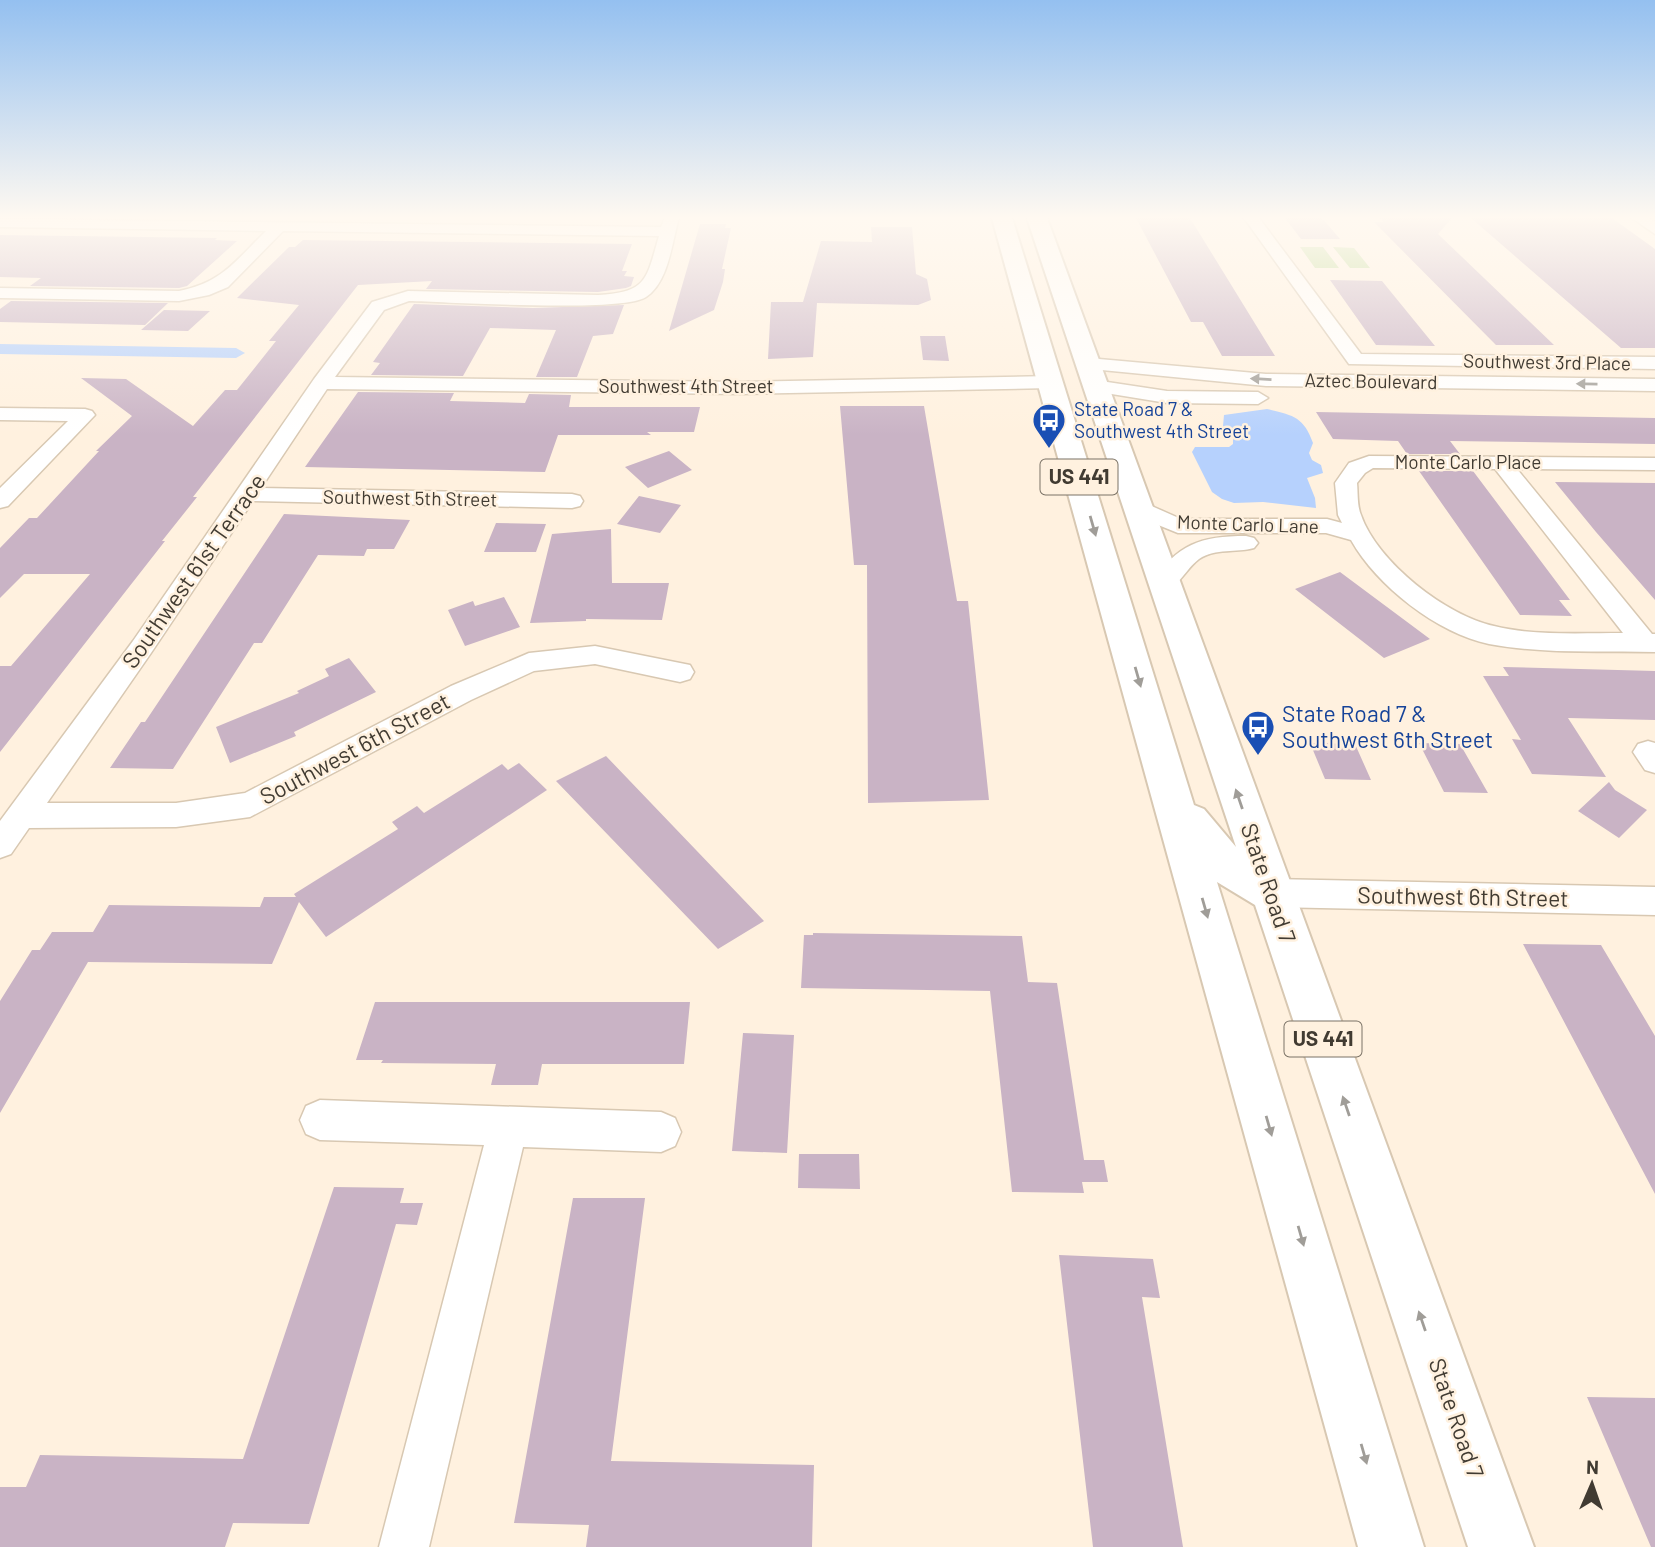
<svg xmlns="http://www.w3.org/2000/svg" width="1655" height="1547" viewBox="0 0 1655 1547" font-family="Barlow,sans-serif">
	<style>
		.green { fill: #b7d68a }
		.water { fill: #b6d1fd }
		.lines { fill: none; stroke-linecap: round; stroke-linejoin: round }
		.canal { fill: #b6d1fd; fill-rule: evenodd }
		.building { fill: #c9b3c5 }
		.street-casing { stroke: #d8c8b2; stroke-width: 3 }
		.primary-casing { stroke: #d8c8b2; stroke-width: 4 }
		.street { fill: #fff; fill-rule: evenodd }
		.primary { fill: #fff; fill-rule: evenodd }
		.oneway { fill: #a09d98 }
		.labels { text-anchor: middle; stroke-width: 5; stroke-linejoin: round; paint-order: stroke }
		.far-street-label { font-size: 19px; fill: #413b32; stroke: #fff1df }
		.far-transit-label { font-size: 19px; fill: #164399; stroke: #fff1df; text-anchor: start }
		.shield { fill: #fff1df; stroke: #7a7266; stroke-width: 2 }
		.shield-label { font-size: 21px; font-weight: bold; fill: #413b32 }
		.street-label { font-size: 23px; fill: #413b32; stroke: #fff1df }
		.transit-label { font-size: 23px; fill: #164399; stroke: #fff1df; text-anchor: start }
	</style>
	<rect width="100%" height="100%" fill="#fff1df"/>
	<path class="green" d="M1300,247H1323L1339,268H1315Z
		M1333,247L1354,248L1370,268H1350Z"/>
	<path class="water" d="M1267,409C1293,415 1304,417 1313,443L1309,453L1312,460L1321,465L1323,473L1307,478L1315,498L1316,508L1263,502L1234,503L1222,499L1212,492L1192,452L1195,447H1229L1233,444V438L1223,426L1224,415Z"/>
	<g class="lines">
		<path class="canal" d="M0,344L236,348L245,353L236,358L0,354Z"/>
	</g>
	<path class="building" d="M1136,218H1190L1275,356H1222L1203,322H1191Z
		M1285,218H1322L1340,239H1301Z
		M1380,218H1452L1438,234L1554,345H1496L1374,222H1384Z
		M1471,218H1612L1655,249V348H1621Z
		M700,224H726L725,228H731L722,269H725L723,282L714,310L669,331Z
		M871,227H912L916,274L927,279L931,300L918,305L817,303L813,357L768,359L771,302H803L821,241L872,242Z
		M0,235L217,238L215,240L237,241L187,286L179,288L30,286L41,278L0,277Z
		M303,240L632,244L622,271H627L624,276L634,277L631,286L626,288L598,292L426,289L432,281L358,285L193,497H197L162,541H165L0,752V666H11L90,574H24L0,598V548L29,518H37L99,451H96L132,416L81,378L126,379L193,426L225,390H237L276,341H269L299,305L237,298L289,247H295Z
		M1330,280L1382,281L1435,346L1376,345Z
		M11,301L168,303L145,325L0,322V309Z
		M414,304L533,308L624,305L613,334L593,336L577,377H536L556,330L490,328L463,376L371,375L380,363L373,362Z
		M164,310L210,311L188,331L141,330Z
		M920,336H945L949,361L923,360Z
		M358,392L454,393L450,401L525,403L529,394L571,395L569,407H700L694,432H647L651,435H558L545,472L305,467Z
		M840,406H924L957,601H968L989,800L868,803L867,565H854Z
		M1316,412L1655,418V444L1450,441L1460,454H1407L1398,441L1333,439Z
		M669,451L692,470L648,488L625,467Z
		M1419,471H1473L1570,600H1559L1572,616L1520,615Z
		M1555,482L1655,483V600L1596,532Z
		M639,496L681,505L660,533L617,524Z
		M284,514L410,520L394,549H367L364,556L318,555L262,643H254L173,769L110,768L141,722H145Z
		M496,523L546,524L536,552H484Z
		M611,529L612,583H669L662,620L586,619V621L530,623L552,534Z
		M1340,572L1430,639L1384,658L1295,589Z
		M504,597L520,627L465,646L448,610L473,601L475,606Z
		M349,658L376,692L294,732L296,736L230,763L216,727L299,693L297,691L329,676L325,669Z
		M1503,667L1655,671V720L1568,718L1606,777L1532,774L1512,739L1521,740L1483,676H1509Z
		M1310,743L1355,744L1371,780L1325,779Z
		M1419,743L1460,744L1488,793L1444,792Z
		M606,756L764,921L718,949L556,781Z
		M519,763L547,790L326,937L299,902L272,964L88,962L0,1113V1001L32,950H40L52,932H93L109,905L260,907L264,897H296L294,894L398,829L392,822L417,806L424,813L502,764L508,770Z
		M1609,782L1615,790L1647,810L1619,838L1578,811Z
		M813,933L1022,936L1028,982L1057,983L1084,1160H1104L1108,1182H1082L1084,1193L1012,1192L990,991L801,988L804,935H813Z
		M1523,944L1601,945L1655,1036V1194Z
		M375,1002H690L684,1064H542L538,1085H491L496,1064L381,1063L383,1060H356Z
		M743,1033L794,1035L787,1153L732,1151Z
		M799,1154H859L860,1189L798,1188Z
		M334,1187L404,1188L400,1203H423L417,1225L396,1224L309,1524L233,1523L225,1547H0V1487H26L40,1455L243,1459Z
		M573,1198H645L611,1461L814,1465L812,1547H586L589,1525L514,1523Z
		M1059,1255L1153,1259L1160,1298L1142,1297L1183,1547H1093Z
		M1587,1397L1655,1398V1547H1651Z"/>
	<g class="lines">
		<defs>
			<path id="street" d="M665,218H679C672,241 669,282 646,297C622,313 449,302 409,301L384,310L335,377L741,382L1051,376L1061,382L1051,388L741,394L327,389L261,488L572,494L580,496L583,501L580,506L572,508L253,501L151,653L47,803H176L245,793L451,686L529,653L595,646L690,665L694,672L690,679L680,682L595,664L534,671L471,700L250,817L176,827L29,828L11,854L0,858V821L133,641L314,379L372,302L408,291L598,295C647,292 646,281 659,236L283,231L228,287L209,295L179,301L0,298V288L179,291C223,282 235,261 266,231L0,227V219L661,227Z
				M1244,218H1259L1361,354L1655,357V369L1349,364Z
				M1632,218H1649L1655,222V234Z
				M1088,358L1266,374L1655,379V391L1266,386L1081,368L1079,364Z
				M1094,380L1167,391L1258,392L1268,398L1258,404L1167,403L1087,390L1084,386Z
				M0,408L85,409L92,411L95,415L8,506L0,508V488L68,421L0,420Z
				M1369,456L1655,458V470L1517,469L1652,634H1655V652C1601,651 1543,654 1489,644C1437,633 1377,586 1351,540L1326,533H1178L1131,514L1128,509L1131,504H1147L1181,519H1327L1342,523L1338,515L1335,483L1349,463ZM1373,468L1495,469L1623,633C1583,633 1533,636 1494,626C1447,616 1377,562 1361,515C1357,506 1358,493 1357,483L1365,473Z
				M1246,536L1254,538L1258,543L1254,548C1236,553 1216,548 1199,559C1183,571 1177,594 1155,589L1152,583C1177,544 1201,536 1246,536Z
				M1648,741L1655,743V773L1645,770L1633,752L1638,744Z
				M1272,879L1655,887V915L1272,907L1260,903L1256,893L1260,883Z
				M320,1100L661,1112L675,1118L681,1132L675,1146L661,1152L523,1147L429,1547H379L484,1145L320,1140L306,1134L300,1120L306,1106Z"/>
			<path id="primary" d="M992,218H1012L1194,805L1204,809L1236,847L1027,218H1047L1534,1547H1468L1255,905L1217,882L1424,1547H1358Z"/>
		</defs>
		<use href="#street" class="street-casing"/>
		<use href="#primary" class="primary-casing"/>
		<use href="#street" class="street"/>
		<use href="#primary" class="primary"/>
	</g>
	<defs><path id="oneway-solid" d="M-6-.8H1V-3.2L6.5 0L1 3.2V.8H-6Z" transform="scale(1.75)"/></defs>
	<g class="oneway">
		<use href="#oneway-solid" transform="translate(1261 379) rotate(-177)"/>
		<use href="#oneway-solid" transform="translate(1587 384) rotate(-179)"/>
		<use href="#oneway-solid" transform="translate(1093 526) rotate(74)"/>
		<use href="#oneway-solid" transform="translate(1138 677) rotate(74)"/>
		<use href="#oneway-solid" transform="translate(1239 799) rotate(-109)"/>
		<use href="#oneway-solid" transform="translate(1205 908) rotate(74)"/>
		<use href="#oneway-solid" transform="translate(1346 1106) rotate(-109)"/>
		<use href="#oneway-solid" transform="translate(1269 1126) rotate(74)"/>
		<use href="#oneway-solid" transform="translate(1301 1236) rotate(74)"/>
		<use href="#oneway-solid" transform="translate(1422 1321) rotate(-109)"/>
		<use href="#oneway-solid" transform="translate(1364 1454) rotate(74)"/>
	</g>
	<linearGradient id="sky" x2="0" y2="1"><stop stop-color="#94c0f0"/><stop offset="0.5" stop-color="#fff9f1"/><stop offset="1" stop-color="#fff9f1" stop-opacity="0"/></linearGradient>
	<rect width="1655" height="435" fill="url(#sky)"/>
	<defs>
		<symbol id="bus-pin" viewBox="-11 -11 22 30"><path d="M0 17L-7.5 6A9.5 9.5 0 1 1 7.5 6Z" fill="#1a4fb4" stroke="#fff1df"/><path d="M-5-6H5V4H4V6H2V4H-2V6H-4V4H-5ZM-3.5-4V0h7V-4ZM-3.5 1.2v1.5H-2V1.2ZM2 1.2v1.5H3.5V1.2Z" fill="#fff"/></symbol>
	</defs>
	<g fill-rule="evenodd">
		<use href="#bus-pin" x="1030" y="401" width="38" height="52"/>
		<use href="#bus-pin" x="1239" y="708" width="38" height="52"/>
	</g>
	<g class="labels">
		<g class="far-street-label">
			<text transform="translate(1547 362) rotate(1)" y="7">Southwest 3rd Place</text>
			<text transform="translate(1371 381) rotate(1)" y="7">Aztec Boulevard</text>
			<text x="686" y="393">Southwest 4th Street</text>
			<text x="1468" y="469">Monte Carlo Place</text>
			<text transform="translate(410 498) rotate(1)" y="7">Southwest 5th Street</text>
			<text transform="translate(1248 524) rotate(2)" y="7">Monte Carlo Lane</text>
		</g>
		<g class="far-transit-label">
			<text x="1074" y="416">State Road 7 &amp;<tspan x="1074" dy="22">Southwest 4th Street</tspan></text>
		</g>
		<g class="shield">
			<rect x="1040.5" y="459.5" width="77" height="35" rx="5"/>
			<rect x="1284.5" y="1021.5" width="77" height="35" rx="5"/>
		</g>
		<g class="shield-label">
			<text x="1079" y="484">US 441</text>
			<text x="1323" y="1046">US 441</text>
		</g>
		<g class="street-label">
			<text transform="translate(194 571) rotate(-55)" y="8">Southwest 61st Terrace</text>
			<text transform="translate(355 749) rotate(-28)" y="8">Southwest 6th Street</text>
			<text transform="translate(1268 883) rotate(71)" y="8">State Road 7</text>
			<text transform="translate(1463 897) rotate(1)" y="8">Southwest 6th Street</text>
			<text transform="translate(1456 1418) rotate(71)" y="8">State Road 7</text>
		</g>
		<g class="transit-label">
			<text x="1282" y="722">State Road 7 &amp;<tspan x="1282" dy="26">Southwest 6th Street</tspan></text>
		</g>
	</g>
	<g transform="translate(1592 1484) rotate(2)" stroke="#fff1df" stroke-width="5" paint-order="stroke">
	<path d="M0-5L12 26L0 18L-12 26Z" fill="#413b32"/>
	<text y="-10" font-size="19" font-weight="bold" text-anchor="middle" fill="#413b32">N</text>
	</g>
</svg>
